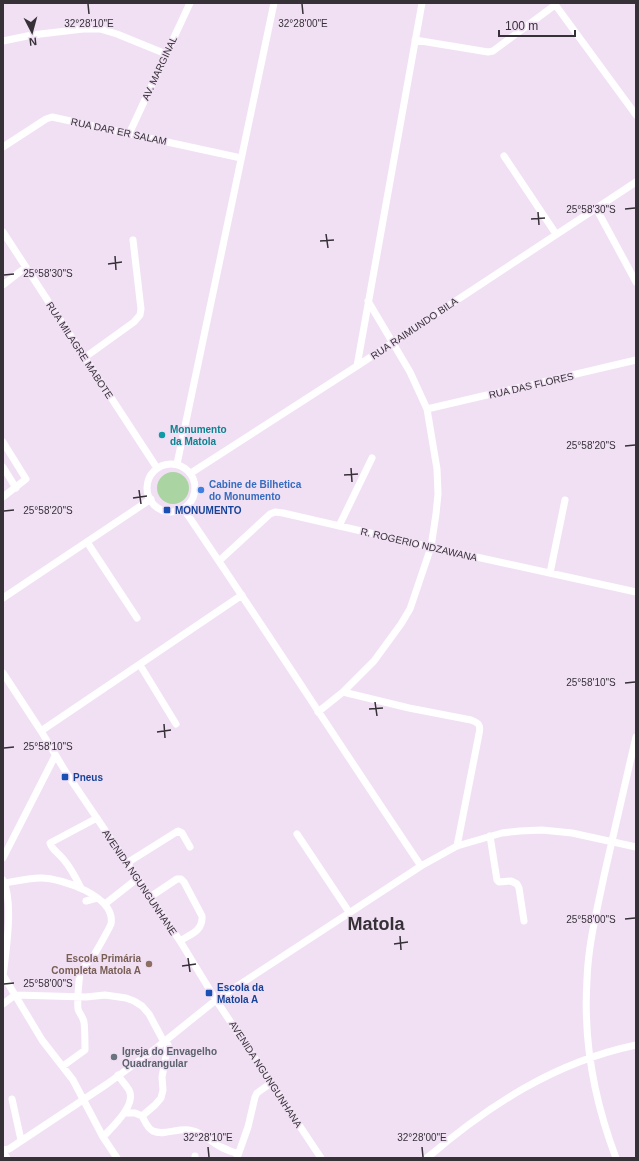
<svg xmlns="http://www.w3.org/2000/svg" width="639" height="1161" viewBox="0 0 639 1161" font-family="Arial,sans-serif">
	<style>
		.green { fill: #abd4a3 }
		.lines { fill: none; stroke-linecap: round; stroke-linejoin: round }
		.minor { stroke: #fff; stroke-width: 7 }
		.ticks { fill: none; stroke: #363037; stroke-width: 1.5 }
		.culture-dot { fill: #0f9aa8; stroke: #f1e0f4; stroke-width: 1.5 }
		.shop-dot { fill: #3f7fe0; stroke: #f1e0f4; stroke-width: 1.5 }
		.transit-dot { fill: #1a4fb4; stroke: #f1e0f4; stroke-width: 1.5 }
		.education-dot { fill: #8d6e63; stroke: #f1e0f4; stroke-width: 1.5 }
		.worship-dot { fill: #6b7280; stroke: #f1e0f4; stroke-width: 1.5 }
		.labels { text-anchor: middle; stroke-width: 3; stroke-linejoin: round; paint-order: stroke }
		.street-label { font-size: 10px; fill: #363037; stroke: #f1e0f4 }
		.culture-label { font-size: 10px; font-weight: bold; fill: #0d838f; stroke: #f1e0f4; text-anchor: start }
		.shop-label { font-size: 10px; font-weight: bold; fill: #366cbe; stroke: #f1e0f4; text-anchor: start }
		.transit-label { font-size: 10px; font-weight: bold; fill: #164399; stroke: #f1e0f4; text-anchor: start }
		.education-label { font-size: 10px; font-weight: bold; fill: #785e54; stroke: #f1e0f4; text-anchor: end }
		.worship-label { font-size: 10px; font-weight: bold; fill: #5b616d; stroke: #f1e0f4; text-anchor: start }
		.town-label { font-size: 18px; font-weight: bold; fill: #363037; stroke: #f1e0f4 }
		.ticks-label { font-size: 10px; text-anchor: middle; fill: #363037; stroke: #f1e0f4; stroke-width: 3; stroke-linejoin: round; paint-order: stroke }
	</style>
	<rect width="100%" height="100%" fill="#f1e0f4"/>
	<path class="green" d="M157 488a16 16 0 1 1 32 0a16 16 0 1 1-32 0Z"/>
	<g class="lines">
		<path class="minor" d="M554,3L636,115
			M415,40L488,52L493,51L555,5
			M3,41L32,35L83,29H100L117,34L166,54
			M129,134L190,3
			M3,147L46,119L52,117L241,158
			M504,156L556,234
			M596,208L636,282
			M3,232L157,468
			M3,285L26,267
			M84,358L134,322L140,315L141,309L133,240
			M357,366L422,3
			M427,409L636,360
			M3,442L26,479L3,497
			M177,464L274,3
			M147 488a24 24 0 1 1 48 0a24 24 0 1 1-48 0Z
			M3,467L16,488
			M191,473L357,366L636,182
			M183,508C264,627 341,747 421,866
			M339,526L372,458
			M87,542L137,618
			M219,561L270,514L275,512L283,513L431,547L636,592
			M550,573L565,500
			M3,598L151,499
			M140,665L176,724
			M3,673L41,731L67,774L180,941L216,1000L321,1158
			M343,692L409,708L471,720C479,723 481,725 479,734L457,846
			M318,712L343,692L374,661L401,624L410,609L431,547L436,514L438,494L437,469L427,409L410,372L368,301
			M41,731L242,595
			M297,834L349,912
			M490,836L497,880L499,882L511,881L517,884L519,888L524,921
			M3,858L55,756
			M127,863L178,831L182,833L190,847
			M3,880C14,902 6,951 3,976
			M5,883C16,881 29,878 41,878C61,878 116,896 111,924C110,927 95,954 92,958C88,962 82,967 80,972C79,981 77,999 78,1009C79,1013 83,1017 84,1022C85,1031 85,1041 85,1050L63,1066
			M81,888C76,878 71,868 64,860C60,854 52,850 50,843L97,818
			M150,897L177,879H181L184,882L202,916C203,931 191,934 180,941
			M86,901L97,898
			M105,904L138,878
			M3,975L42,1040L73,1080L103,1137L117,1158
			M3,1004L15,995L86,997L105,995L126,998L134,1001L142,1006L149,1014L164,1042
			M12,1099L21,1140
			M124,1113H135L142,1116C145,1121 147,1128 153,1131C163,1136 178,1128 189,1130C202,1132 210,1141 221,1147C227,1150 233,1152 238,1154
			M142,1116L155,1105L161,1098L163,1090L162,1077L168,1045
			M103,1137C112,1127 137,1105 129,1090C126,1085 121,1080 118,1075
			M3,1150L9,1149L107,1084L155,1049L216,1000L421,866L457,846L502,833L520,831L542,830L572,833L636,847
			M3,1152L7,1158
			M195,1156V1158
			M237,1158L248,1127L255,1097L257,1093L271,1083
			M427,1158C489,1105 555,1062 636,1045
			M616,1158C594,1100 583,1042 587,980C588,945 597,910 604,876C615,829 625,783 636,737"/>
	</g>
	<path class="ticks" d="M88,4L89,14M302,4L303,14M625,209L635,208M538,212L539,225M531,219L545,218M326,234L328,248M320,241L334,240M115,256L116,270M108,264L122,262M4,275L14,274M625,446L635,445M351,468L352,482M344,475L358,474M139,490L141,504M133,498L147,496M4,511L14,510M625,683L635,682M375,702L377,716M369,709L383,708M164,724L165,738M157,732L171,730M4,748L14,747M625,919L635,918M400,936L401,950M394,944L408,942M188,958L190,972M182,966L196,964M4,984L14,983M208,1147L209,1157M422,1147L423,1157"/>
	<circle class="culture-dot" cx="162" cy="435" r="4"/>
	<circle class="shop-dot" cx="201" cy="490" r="4"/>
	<g class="transit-dot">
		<rect x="163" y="506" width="8" height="8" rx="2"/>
		<rect x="61" y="773" width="8" height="8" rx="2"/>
		<rect x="205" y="989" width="8" height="8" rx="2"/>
	</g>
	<circle class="education-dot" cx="149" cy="964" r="4"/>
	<circle class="worship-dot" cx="114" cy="1057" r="4"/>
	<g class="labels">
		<g class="street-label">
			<text transform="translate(159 68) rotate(-65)" y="4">AV. MARGINAL</text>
			<text transform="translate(119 131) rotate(12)" y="4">RUA DAR ER SALAM</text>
			<text transform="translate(414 328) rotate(-34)" y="4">RUA RAIMUNDO BILA</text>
			<text transform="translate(80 350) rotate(57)" y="4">RUA MILAGRE MABOTE</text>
			<text transform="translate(531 385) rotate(-13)" y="4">RUA DAS FLORES</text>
			<text transform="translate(419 544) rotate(13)" y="4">R. ROGERIO NDZAWANA</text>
			<text transform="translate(140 882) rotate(56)" y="4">AVENIDA NGUNGUNHANE</text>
			<text transform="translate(266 1074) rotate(57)" y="4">AVENIDA NGUNGUNHANA</text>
		</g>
		<g class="culture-label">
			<text x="170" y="433">Monumento<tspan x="170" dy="12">da Matola</tspan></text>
		</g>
		<g class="shop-label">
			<text x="209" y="488">Cabine de Bilhetica<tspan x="209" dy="12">do Monumento</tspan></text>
		</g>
		<g class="transit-label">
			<text x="175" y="514">MONUMENTO</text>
			<text x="73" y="781">Pneus</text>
			<text x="217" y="991">Escola da<tspan x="217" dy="12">Matola A</tspan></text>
		</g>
		<g class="education-label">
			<text x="141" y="962">Escola Primária<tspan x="141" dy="12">Completa Matola A</tspan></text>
		</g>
		<g class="worship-label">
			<text x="122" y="1055">Igreja do Envagelho<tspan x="122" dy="12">Quadrangular</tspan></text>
		</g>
		<g class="town-label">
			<text x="376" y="930">Matola</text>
		</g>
	</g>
	<g class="ticks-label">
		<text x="89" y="27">32°28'10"E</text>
		<text x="303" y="27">32°28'00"E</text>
		<text x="591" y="213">25°58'30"S</text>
		<text x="48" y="277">25°58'30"S</text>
		<text x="591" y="449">25°58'20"S</text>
		<text x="48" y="514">25°58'20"S</text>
		<text x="591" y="686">25°58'10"S</text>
		<text x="48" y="750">25°58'10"S</text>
		<text x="591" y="923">25°58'00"S</text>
		<text x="48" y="987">25°58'00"S</text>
		<text x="208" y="1141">32°28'10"E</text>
		<text x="422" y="1141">32°28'00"E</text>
	</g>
	<rect width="639" height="1161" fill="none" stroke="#363037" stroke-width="8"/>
	<g transform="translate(32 32) rotate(174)" stroke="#f1e0f4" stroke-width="3" paint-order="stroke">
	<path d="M0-3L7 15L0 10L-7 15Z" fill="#363037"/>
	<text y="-6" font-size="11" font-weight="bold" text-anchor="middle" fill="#363037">N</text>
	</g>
	<path d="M499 30v6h76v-6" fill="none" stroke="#363037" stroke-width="2"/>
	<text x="505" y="30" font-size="12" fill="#363037" stroke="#f1e0f4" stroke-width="3" paint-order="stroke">100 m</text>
</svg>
